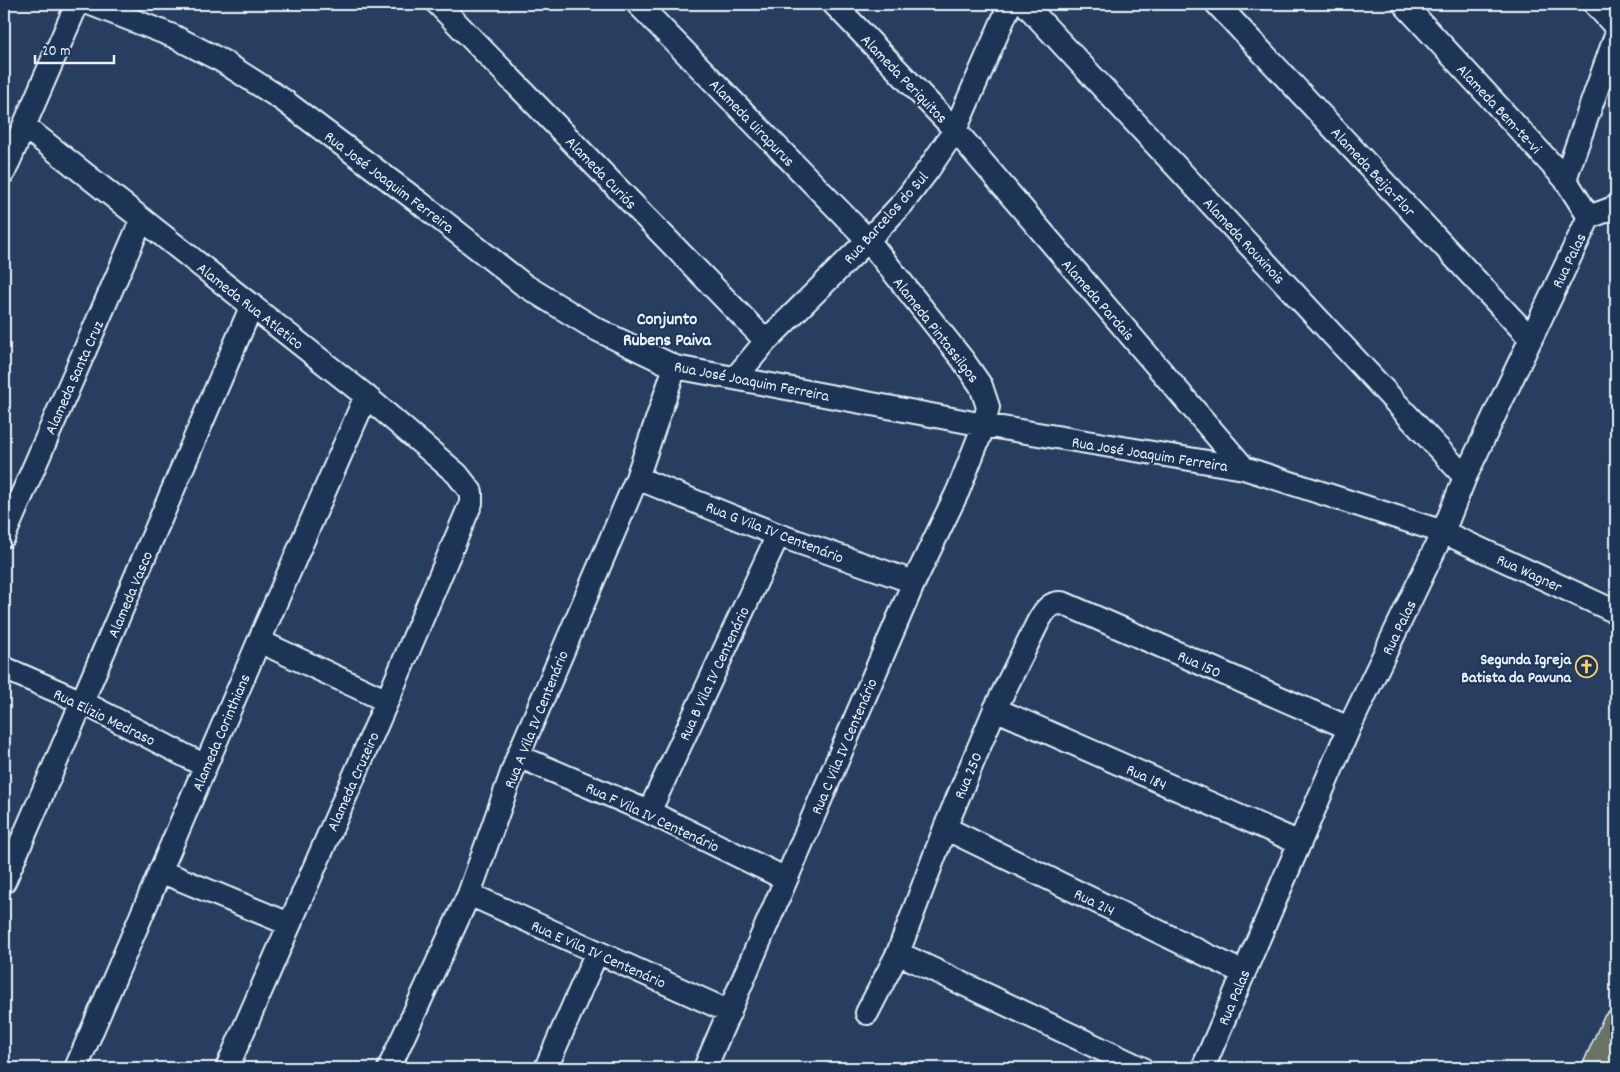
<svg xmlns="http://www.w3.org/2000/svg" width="1620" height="1072" viewBox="0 0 1620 1072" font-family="Dekko,sans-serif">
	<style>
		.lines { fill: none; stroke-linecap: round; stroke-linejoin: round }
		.street-casing { stroke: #e8f1f8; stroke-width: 26 }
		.primary-casing { stroke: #e8f1f8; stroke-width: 31 }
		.street { stroke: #1d3557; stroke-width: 22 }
		.primary { stroke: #6a7266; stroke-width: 28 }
		.labels { text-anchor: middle; stroke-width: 4; stroke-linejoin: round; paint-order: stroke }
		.street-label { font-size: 16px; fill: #e8f1f8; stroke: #1d3557 }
		.poi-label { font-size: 16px; font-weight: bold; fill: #e8f1f8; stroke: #1d3557; text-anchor: end }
		.neighbourhood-label { font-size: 18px; font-weight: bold; fill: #e8f1f8; stroke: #1d3557 }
	</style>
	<rect width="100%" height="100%" fill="#283e61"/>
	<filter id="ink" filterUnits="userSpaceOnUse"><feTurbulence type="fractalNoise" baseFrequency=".02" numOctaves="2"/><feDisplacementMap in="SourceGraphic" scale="10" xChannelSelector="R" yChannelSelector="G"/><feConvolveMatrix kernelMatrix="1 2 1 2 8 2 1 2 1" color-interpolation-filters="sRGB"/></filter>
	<g filter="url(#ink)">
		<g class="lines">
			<defs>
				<path id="street" d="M91,4L173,36L222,61L283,100L420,203L524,285L596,329L675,367L984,425L1244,468L1443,532L1616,612
					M438,4L766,341
					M638,4L868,240L963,360L981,386L988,407L984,425L958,491L914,582L705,1068
					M834,4L955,130L1244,468
					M1025,4L1465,477
					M1217,4L1531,339
					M1404,4L1565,179L1589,217
					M1595,4L1616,27
					M24,126L366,396L457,474L471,492V503L387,701L227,1068
					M4,172L77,4
					M1565,179L1616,35
					M736,377L766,341L868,240L902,204L928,170L955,130L1010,4
					M637,478L778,535L914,582
					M4,536L142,219
					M259,641L387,701
					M4,668L82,702L205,766
					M995,709L1300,843
					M518,756L649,812L786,879
					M649,812L778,535
					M945,828L1244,973
					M160,871L289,924
					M4,882L82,702L252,305
					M469,894L730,1012
					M898,953L1141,1068
					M867,1013L898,953L945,828L995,709L1038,622C1044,611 1051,600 1065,604L1349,728
					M76,1068L259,641L366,396
					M389,1068L469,894L518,756L637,478L675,367
					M546,1068L597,952
					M1203,1068L1349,728L1443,532L1465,477L1589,217L1616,207"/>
				<path id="primary" d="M1597,1068L1616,1025"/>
			</defs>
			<use href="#street" class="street-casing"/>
			<use href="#primary" class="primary-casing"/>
			<use href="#street" class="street"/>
			<use href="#primary" class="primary"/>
		</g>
	</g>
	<defs>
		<symbol id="church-ring" viewBox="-11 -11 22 22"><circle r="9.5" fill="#1d3557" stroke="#ffd166" stroke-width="1.5"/><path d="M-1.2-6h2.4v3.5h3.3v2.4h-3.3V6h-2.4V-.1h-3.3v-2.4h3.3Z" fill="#ffd166"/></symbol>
	</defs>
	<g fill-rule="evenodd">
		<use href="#church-ring" x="1574" y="654" width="25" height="25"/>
	</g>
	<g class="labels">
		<g class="street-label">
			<text transform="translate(905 78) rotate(46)" y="6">Alameda Periquitos</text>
			<text transform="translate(1500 108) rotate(47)" y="6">Alameda Bem-te-vi</text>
			<text transform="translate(753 122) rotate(46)" y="6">Alameda Uirapurus</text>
			<text transform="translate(1374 171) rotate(47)" y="6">Alameda Beija-Flor</text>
			<text transform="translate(602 172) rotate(46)" y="6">Alameda Curiós</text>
			<text transform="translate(390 181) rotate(37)" y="6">Rua José Joaquim Ferreira</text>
			<text transform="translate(885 217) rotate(-48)" y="6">Rua Barcelos do Sul</text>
			<text transform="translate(1245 240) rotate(47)" y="6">Alameda Rouxinois</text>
			<text transform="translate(1568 260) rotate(-64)" y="6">Rua Palas</text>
			<text transform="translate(1099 299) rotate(49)" y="6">Alameda Pardais</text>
			<text transform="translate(251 305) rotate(38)" y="6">Alameda Rua Atletico</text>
			<text transform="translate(937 329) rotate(52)" y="6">Alameda Pintassilgos</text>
			<text transform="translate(73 377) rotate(-66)" y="6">Alameda Santa Cruz</text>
			<text transform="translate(752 380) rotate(11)" y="6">Rua José Joaquim Ferreira</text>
			<text transform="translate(1150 453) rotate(9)" y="6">Rua José Joaquim Ferreira</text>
			<text transform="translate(775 531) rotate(21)" y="6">Rua G Vila IV Centenário</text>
			<text transform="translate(1530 572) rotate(25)" y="6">Rua Wagner</text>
			<text transform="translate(129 594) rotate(-67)" y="6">Alameda Vasco</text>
			<text transform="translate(1398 627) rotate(-64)" y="6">Rua Palas</text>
			<text transform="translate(1200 663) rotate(24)" y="6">Rua 150</text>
			<text transform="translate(713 673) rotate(-65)" y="6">Rua B Vila IV Centenário</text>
			<text transform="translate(105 716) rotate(26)" y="6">Rua Elizio Medraso</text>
			<text transform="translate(535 719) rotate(-68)" y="6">Rua A Vila IV Centenário</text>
			<text transform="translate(220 732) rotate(-67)" y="6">Alameda Corinthians</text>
			<text transform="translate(843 746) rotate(-67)" y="6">Rua C Vila IV Centenário</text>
			<text transform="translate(967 775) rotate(-67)" y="6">Rua 250</text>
			<text transform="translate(1147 776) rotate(24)" y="6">Rua 184</text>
			<text transform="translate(352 781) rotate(-66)" y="6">Alameda Cruzeiro</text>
			<text transform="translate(653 816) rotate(25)" y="6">Rua F Vila IV Centenário</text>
			<text transform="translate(1095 901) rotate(26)" y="6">Rua 214</text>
			<text transform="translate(599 953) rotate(24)" y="6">Rua E Vila IV Centenário</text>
			<text transform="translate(1233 997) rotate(-67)" y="6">Rua Palas</text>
		</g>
		<g class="poi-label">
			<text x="1571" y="664">Segunda Igreja<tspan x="1571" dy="18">Batista da Pavuna</tspan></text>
		</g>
		<g class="neighbourhood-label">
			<text x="667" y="324">Conjunto<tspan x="667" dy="21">Rubens Paiva</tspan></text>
		</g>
	</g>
	<rect width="1620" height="1072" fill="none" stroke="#1d3557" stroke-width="20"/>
	<rect x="10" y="10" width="1600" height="1052" fill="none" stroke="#e8f1f8" stroke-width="2" filter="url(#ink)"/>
	<path d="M35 55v8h79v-8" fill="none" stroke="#e8f1f8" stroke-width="2.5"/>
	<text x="42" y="55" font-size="15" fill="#e8f1f8" stroke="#1d3557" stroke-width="4" paint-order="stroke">20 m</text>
</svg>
